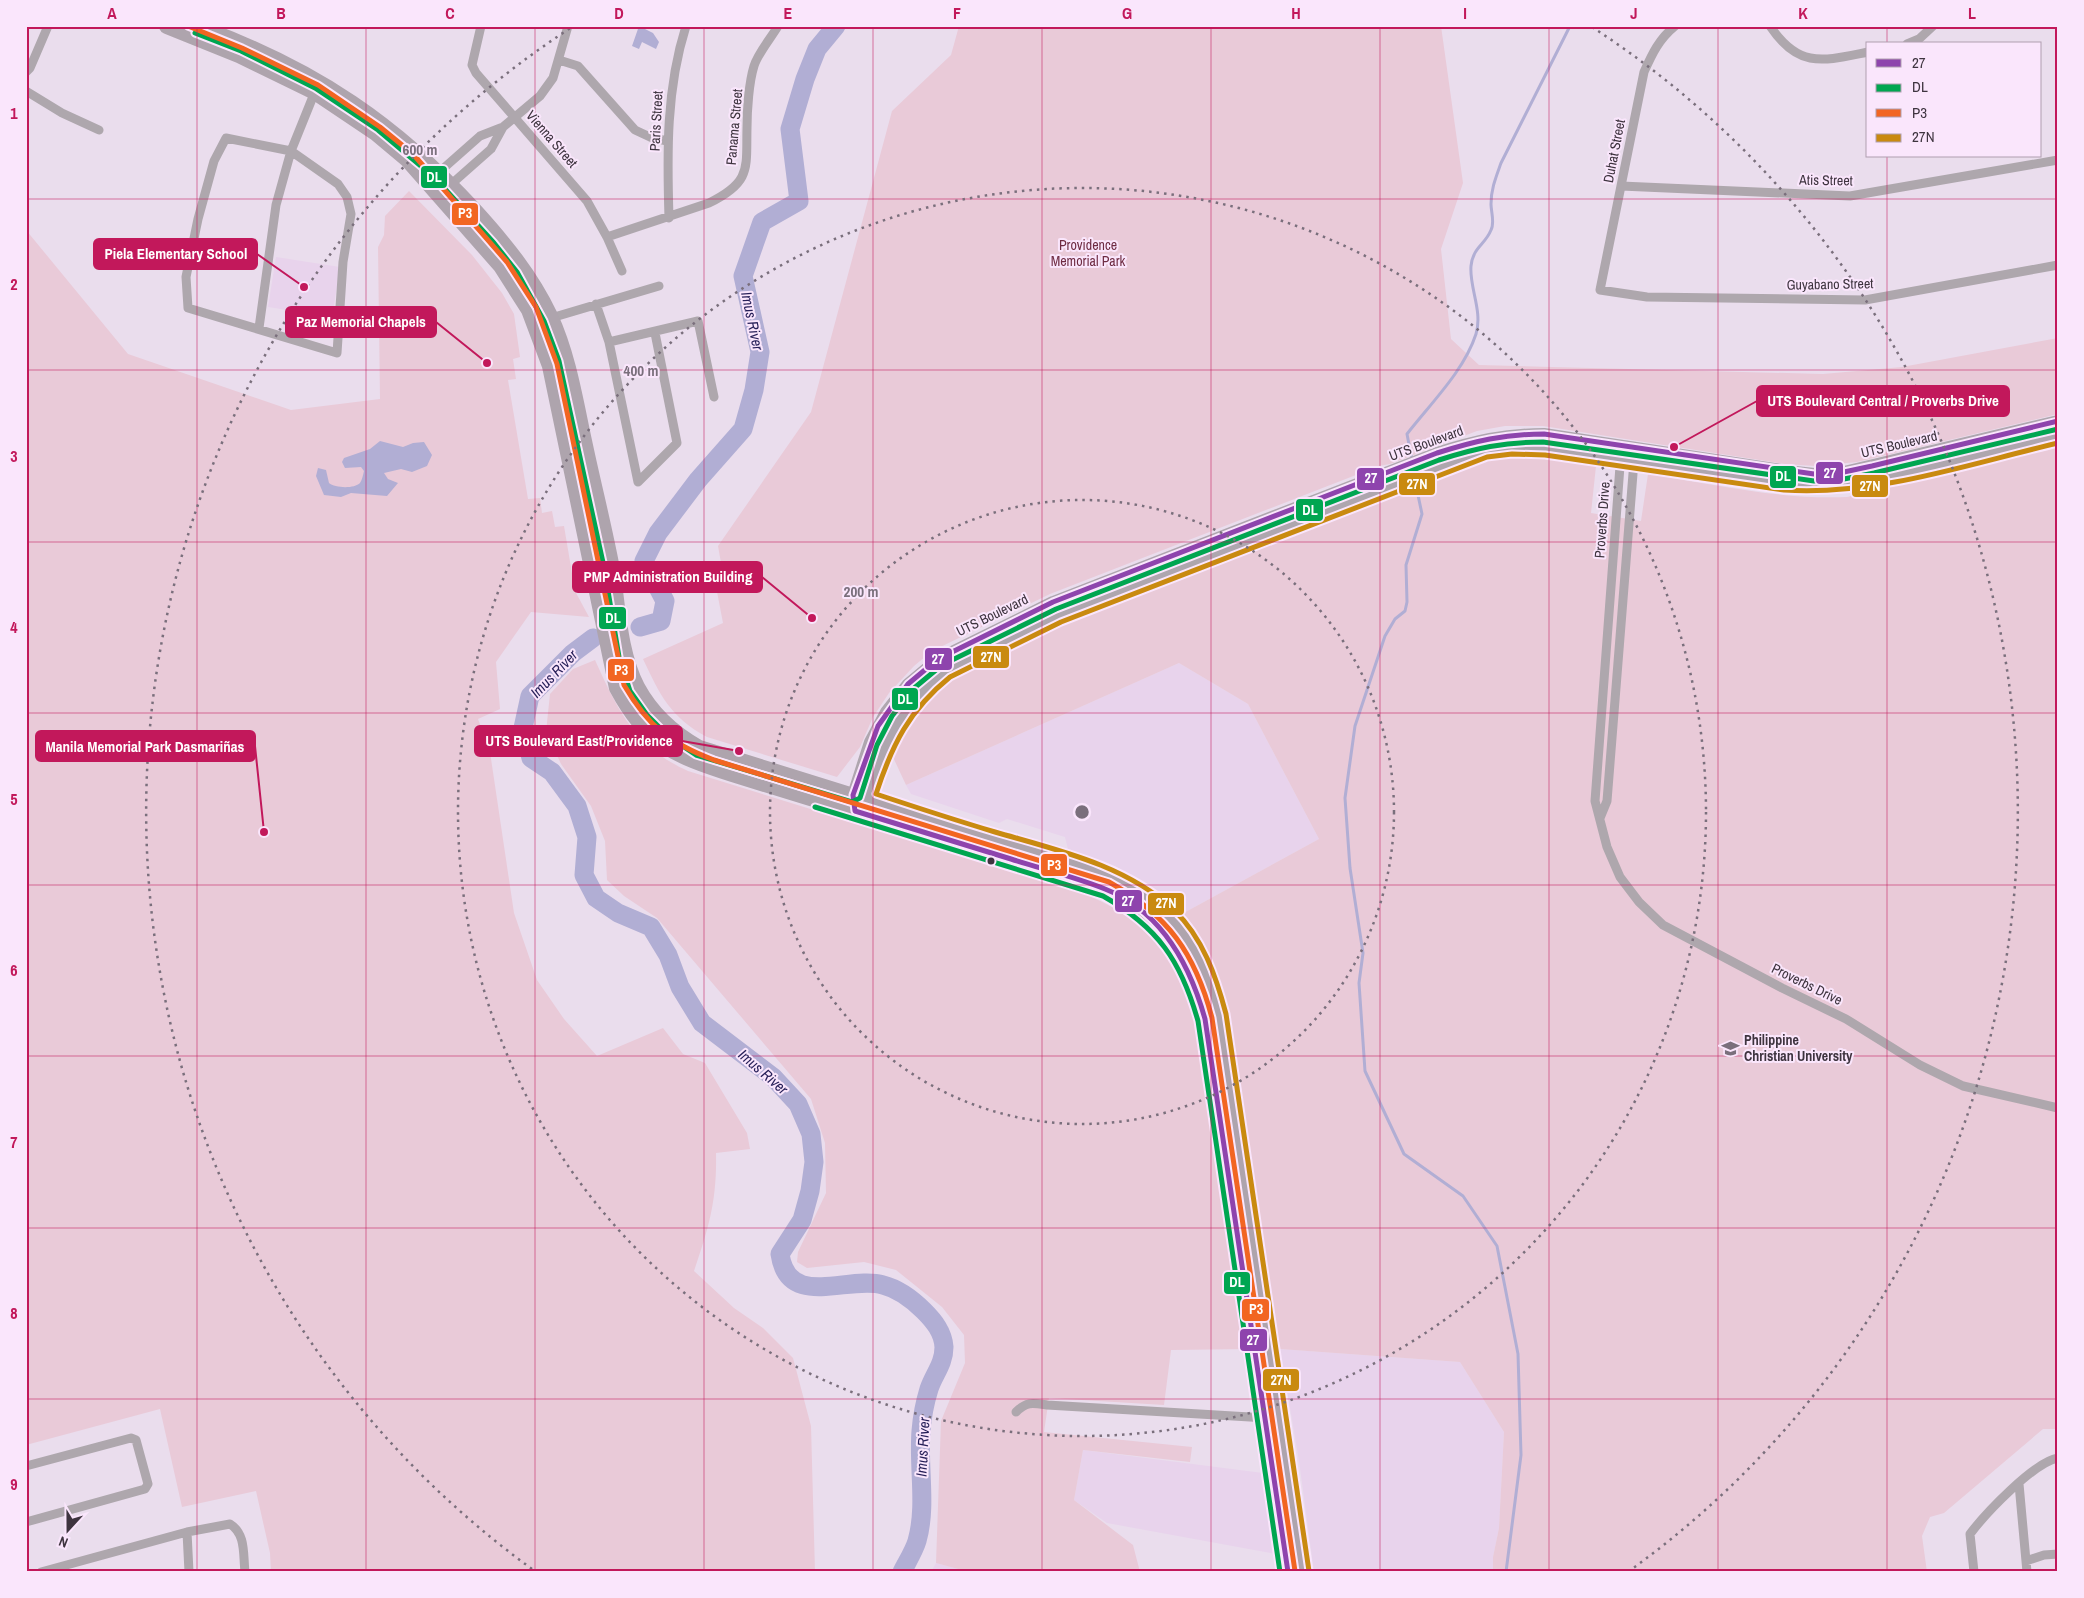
<svg xmlns="http://www.w3.org/2000/svg" width="2084" height="1598" viewBox="0 0 2084 1598" font-family="'Archivo Narrow',sans-serif">
	<style>
		.built { fill: #e8d3ec }
		.green { fill: #e9cad8 }
		.water { fill: #b1aed4 }
		.lines { fill: none; stroke-linecap: round; stroke-linejoin: round }
		.stream { stroke: #b1aed4; stroke-width: 3 }
		.river { stroke: #b1aed4; stroke-width: 19 }
		.street { stroke: #aea7ad; stroke-width: 9 }
		.secondary { stroke: #aea6ae; stroke-width: 12 }
		.highway { stroke: #aea4ad; stroke-width: 16 }
		.bus-1-casing { stroke: #fae6fc; stroke-width: 9 }
		.bus-2-casing { stroke: #fae6fc; stroke-width: 9 }
		.bus-3-casing { stroke: #fae6fc; stroke-width: 9 }
		.bus-4-casing { stroke: #fae6fc; stroke-width: 9 }
		.bus-1 { stroke: #8e44ad; stroke-width: 5 }
		.bus-2 { stroke: #00a651; stroke-width: 5 }
		.bus-3 { stroke: #f26522; stroke-width: 5 }
		.bus-4 { stroke: #c98a10; stroke-width: 5 }
		.grid { fill: none; stroke: #c2185b; stroke-width: 1; stroke-opacity: 0.55 }
		.ring { fill: none; stroke: #7a6f7c; stroke-width: 2.5; stroke-dasharray: 2.5 5 }
		.bus-dot { fill: #3e343f; stroke: #fae6fc; stroke-width: 2 }
		.labels { text-anchor: middle; stroke-width: 4; stroke-linejoin: round; paint-order: stroke }
		.street-label { font-size: 14px; fill: #3e343f; stroke: #fae6fc }
		.park-label { font-size: 14px; fill: #6e2b42; stroke: #fae6fc }
		.poi-label { font-size: 14px; font-weight: bold; fill: #3e343f; stroke: #fae6fc; text-anchor: start }
		.water-label { font-size: 15px; font-style: italic; fill: #261f58; stroke: #fae6fc }
		.centre { fill: #7a6f7c; stroke: #fae6fc; stroke-width: 2.5 }
		.ring-label { font-size: 15px; text-anchor: middle; font-weight: bold; fill: #7a6f7c; stroke: #fae6fc; stroke-width: 4; stroke-linejoin: round; paint-order: stroke }
		.leader { fill: none; stroke: #c2185b; stroke-width: 2 }
		.callout-dot { fill: #c2185b; stroke: #fae6fc; stroke-width: 2 }
		.callout { fill: #c2185b; stroke: #c2185b; stroke-width: 2 }
		.callout-label { font-size: 15px; text-anchor: middle; font-weight: bold; fill: #fff }
		.line-badge { stroke: #fae6fc; stroke-width: 2 }
		.badge-label { font-size: 14px; text-anchor: middle; font-weight: bold; fill: #fff }
		.neatline { fill: none; stroke: #c2185b; stroke-width: 2 }
		.grid-label { font-size: 16px; text-anchor: middle; font-weight: bold; fill: #c2185b }
	</style>
	<rect width="100%" height="100%" fill="#eadded"/>
	<path class="built" d="M276,257L340,267L332,317L268,307Z
		M1179,663L1248,704L1319,839L1180,915L1155,892L1134,877L1115,866L1068,849L1065,837L1007,819L999,823L911,794L906,785Z
		M1280,1349L1460,1362L1504,1432L1499,1528L1493,1557V1572H1314L1299,1461Z
		M1083,1450L1263,1473L1276,1554L1107,1523L1074,1500Z
		M936,1563L969,1572H931Z"/>
	<path class="green" d="M959,26H1441L1463,183L1441,249L1451,339L1479,365L1823,374L1902,367L2058,338V414L1857,462L1815,466L1785,464L1543,426H1505L1477,431L1390,464L1379,466L1050,594L932,651L914,666L889,693L873,717L860,747L837,777L707,737C670,717 660,695 643,659L723,623L714,576L723,574L718,546L811,412L892,111L951,55Z
		M409,191L472,255L502,293L514,314L520,357L513,359L516,379L508,380L528,499L540,498L542,513L552,511L555,527L564,526L575,591L589,617L531,612L496,662L500,709L478,719L490,752L514,913L537,980L564,1019L597,1056L663,1028L683,1054L705,1063L747,1133L750,1149L716,1153C717,1200 709,1227 694,1271L734,1308L763,1328L793,1358L811,1426L815,1572H271L270,1553L256,1491L182,1507L160,1409L26,1445V230L128,354L291,410L380,399L378,247L384,235L385,216Z
		M2058,446V1429H2043L1944,1513L1930,1517L1922,1536L1927,1572H1493V1557L1499,1528L1504,1432L1460,1362L1280,1349L1229,1015C1218,971 1206,951 1180,915L1319,839L1248,704L1179,663L906,785L892,755L902,734L916,712L936,690L974,665L1061,624L1374,499L1402,492L1446,473C1460,475 1473,464 1487,461C1524,454 1559,460 1596,466L1591,513L1641,521L1648,474C1713,484 1780,500 1847,497Z
		M595,660C618,711 635,747 688,771L1085,894C1150,922 1175,955 1195,1022L1251,1349L1171,1350L1164,1405L1049,1398L1044,1432L1192,1447L1190,1462L1083,1450L1074,1500L1133,1545L1140,1572H969L936,1563L941,1421L965,1363L964,1335L942,1307L896,1270L864,1262L807,1268L797,1262L798,1252L826,1193L825,1143L811,1099L657,918L624,896L607,880L605,841L591,806L561,764L546,732L550,694L573,669Z"/>
	<path class="water" d="M639,26L653,33L659,42L656,49L642,42L639,49L632,46Z
		M380,441L403,447L413,443L424,442L432,455L427,466L412,472L401,469L384,473L388,479L398,483L387,496L351,493L341,497L324,495L316,476L318,468L326,470L329,483C335,488 354,489 360,483C362,480 363,475 364,471L361,467L345,468L342,462L344,458L370,449Z"/>
	<g class="lines">
		<path class="stream" d="M1412,460L1407,434C1431,403 1464,371 1476,334C1483,311 1469,287 1471,266C1473,247 1485,245 1491,230C1495,223 1491,212 1491,204C1491,189 1496,177 1501,163L1570,26
			M1415,481L1422,514L1406,565L1407,602L1405,611L1395,619L1385,636L1355,726L1345,798L1350,868L1363,953L1359,983L1365,1071L1404,1154L1463,1196L1497,1246L1518,1354L1521,1455L1506,1572"/>
		<path class="river" d="M640,627L661,621L665,601L644,561L658,533L698,480L743,429L754,390L760,352L743,276L762,222L799,201L790,129L805,79L817,49L836,26
			M593,638L573,653L530,696L523,728L531,758L552,772L577,806L587,837L584,875L596,898L618,913L651,927L668,955L680,987L702,1023L773,1077L798,1104L811,1134L814,1162L810,1191L802,1220L780,1254C788,1310 848,1275 883,1285C899,1289 913,1300 924,1311C934,1321 943,1332 944,1347C944,1364 934,1374 929,1389C925,1402 922,1418 921,1431C918,1467 927,1506 917,1541C914,1551 907,1562 902,1572"/>
		<path class="street" d="M481,26L472,65L476,73L587,201L607,237L622,271
			M1675,26C1659,39 1652,54 1644,72L1600,290L1647,297L1865,300L2058,265
			M1770,26C1799,69 1823,61 1868,52
			M1907,44L1919,39L1933,26
			M559,60L578,66L635,130L650,137L667,141
			M26,72L30,68L48,26
			M26,91L62,113L99,130
			M226,138L291,151L338,184L347,197L351,214L343,262L337,353L188,308L186,277L198,219L214,161Z
			M437,174L480,136L503,127L540,96L553,78L568,26
			M1621,186L1850,196L2058,160
			M448,187L491,149L503,127
			M669,218C667,153 666,89 686,26
			M607,237L709,203C752,182 746,168 747,128C747,110 749,82 754,66C758,53 771,38 778,26
			M596,304L609,342L638,482
			M551,318L659,286
			M259,328L276,205L291,151L316,89
			M609,342L698,321L714,397
			M1623,456L1620,466L1595,801L1607,847L1620,877L1639,902L1663,925L1782,988L1846,1019L1920,1065L1963,1086L2058,1108
			M638,482L677,443L655,333
			M1600,818L1607,801L1634,461L1632,457
			M1016,1412C1027,1401 1033,1403 1047,1405L1267,1418
			M26,1466L131,1438L136,1440L148,1484L145,1489L26,1522
			M2019,1484L2027,1572
			M187,1532L189,1572
			M2026,1561L2044,1555L2058,1554
			M41,1572L187,1532L230,1524C246,1534 243,1554 245,1572
			M1974,1572L1970,1534C1985,1514 2034,1462 2058,1458"/>
		<path class="secondary" d="M854,803L853,795L870,742L886,712L908,684L938,659L1053,602L1437,453C1475,441 1504,434 1544,434L1787,471L1814,474L1844,472L2058,421
			M860,805L866,799C884,745 898,705 946,671L1058,615L1485,450L1512,446L1546,448L1785,483C1816,485 1845,484 1875,479L2058,435"/>
		<path class="highway" d="M167,26L239,55L315,92L376,133L407,159L501,266L529,310L550,366L617,688C647,744 673,755 732,774L1106,889C1163,918 1190,957 1205,1019L1288,1572
			M207,30C316,71 395,124 474,210C504,243 531,276 550,316C568,355 575,399 584,441C593,484 604,526 612,569C618,607 619,652 637,687C651,713 674,734 699,748L1110,876C1170,908 1204,948 1219,1015L1302,1572"/>
		<defs>
			<path id="bus-1" d="M1288,1572L1205,1019C1190,965 1161,911 1105,889C1075,877 1042,869 1011,859C959,843 907,827 855,811L853,795L878,726L908,684L938,659L1053,602L1437,453C1475,441 1504,434 1544,434L1814,474L1844,472L1872,466L2058,421"/>
			<path id="bus-2" d="M195,33L241,51L315,88L378,130L434,177L494,243L517,272L544,321L559,361L604,567L619,657L630,691L647,715L669,737L696,755L852,802L860,798L877,745L892,716L913,689L942,665L1056,609L1439,460C1476,448 1504,442 1543,442L1814,481L1844,479L1874,473L2058,429
				M815,807L1103,896C1158,927 1181,961 1198,1021L1280,1572"/>
			<path id="bus-3" d="M188,26L242,48L318,85L380,127L413,154L507,262L536,307L557,364L624,685C648,726 669,743 714,760L1109,882C1168,915 1195,953 1212,1018L1295,1571"/>
			<path id="bus-4" d="M1309,1571L1226,1014C1216,976 1203,938 1174,910C1126,865 1057,850 995,832C955,820 915,807 876,794C892,745 909,710 950,677L1061,622L1487,457L1512,454L1545,455L1784,490C1877,496 1968,464 2058,443"/>
		</defs>
		<use href="#bus-1" class="bus-1-casing"/>
		<use href="#bus-2" class="bus-2-casing"/>
		<use href="#bus-3" class="bus-3-casing"/>
		<use href="#bus-4" class="bus-4-casing"/>
		<use href="#bus-1" class="bus-1"/>
		<use href="#bus-2" class="bus-2"/>
		<use href="#bus-3" class="bus-3"/>
		<use href="#bus-4" class="bus-4"/>
	</g>
	<path class="grid" d="M197,26V1572M366,26V1572M535,26V1572M704,26V1572M873,26V1572M1042,26V1572M1211,26V1572M1380,26V1572M1549,26V1572M1718,26V1572M1887,26V44M1887,156V1572M26,199H2058M26,370H2058M26,542H2058M26,713H2058M26,885H2058M26,1056H2058M26,1228H2058M26,1399H2058"/>
	<g class="ring">
		<circle cx="1082" cy="812" r="312"/>
		<circle cx="1082" cy="812" r="624"/>
		<path d="M532 1569A936 936 0 0 1 572 27M1592 27A936 936 0 0 1 1632 1569"/>
	</g>
	<defs>
		<symbol id="university-bare" viewBox="-9 -9 18 18"><path d="M0-5L7-2L0 1L-7-2ZM-4 1L0 2.5L4 1V4Q0 6-4 4Z" fill="#7a6f7c" stroke="#fae6fc" stroke-width="2.5" paint-order="stroke"/></symbol>
	</defs>
	<g fill-rule="evenodd">
		<use href="#university-bare" x="1718" y="1036" width="25" height="25"/>
	</g>
	<circle class="bus-dot" cx="991" cy="861" r="4.5"/>
	<g class="labels">
		<g class="street-label">
			<text transform="translate(656 121) rotate(-87)" y="5">Paris Street</text>
			<text transform="translate(734 127) rotate(-85)" y="5">Panama Street</text>
			<text transform="translate(552 139) rotate(49)" y="5">Vienna Street</text>
			<text transform="translate(1614 151) rotate(-79)" y="5">Duhat Street</text>
			<text transform="translate(1826 180) rotate(1)" y="5">Atis Street</text>
			<text transform="translate(1830 284) rotate(-1)" y="5">Guyabano Street</text>
			<text transform="translate(1426 443) rotate(-20)" y="5">UTS Boulevard</text>
			<text transform="translate(1899 444) rotate(-13)" y="5">UTS Boulevard</text>
			<text transform="translate(1602 520) rotate(-86)" y="5">Proverbs Drive</text>
			<text transform="translate(992 615) rotate(-26)" y="5">UTS Boulevard</text>
			<text transform="translate(1807 984) rotate(26)" y="5">Proverbs Drive</text>
		</g>
		<g class="park-label">
			<text x="1088" y="250">Providence<tspan x="1088" dy="16">Memorial Park</tspan></text>
		</g>
		<g class="poi-label">
			<text x="1744" y="1045">Philippine<tspan x="1744" dy="16">Christian University</tspan></text>
		</g>
		<g class="water-label">
			<text transform="translate(752 321) rotate(78)" y="5">Imus River</text>
			<text transform="translate(554 674) rotate(-46)" y="5">Imus River</text>
			<text transform="translate(763 1072) rotate(41)" y="5">Imus River</text>
			<text transform="translate(923 1447) rotate(-87)" y="5">Imus River</text>
		</g>
	</g>
	<circle cx="1082" cy="812" r="8" class="centre"/>
	<g class="ring-label">
		<text x="420" y="155">600 m</text>
		<text x="641" y="376">400 m</text>
		<text x="861" y="597">200 m</text>
	</g>
	<path class="leader" d="M304 287L257 254M487 363L436 322M1674 447L1757 401M812 618L762 577M739 751L682 741M264 832L255 746"/>
	<g class="callout-dot">
		<circle cx="304" cy="287" r="5"/>
		<circle cx="487" cy="363" r="5"/>
		<circle cx="1674" cy="447" r="5"/>
		<circle cx="812" cy="618" r="5"/>
		<circle cx="739" cy="751" r="5"/>
		<circle cx="264" cy="832" r="5"/>
	</g>
	<g class="callout">
		<rect x="94" y="239" width="163" height="30" rx="5"/>
		<rect x="286" y="307" width="150" height="30" rx="5"/>
		<rect x="1757" y="386" width="252" height="30" rx="5"/>
		<rect x="573" y="562" width="189" height="30" rx="5"/>
		<rect x="475" y="726" width="207" height="30" rx="5"/>
		<rect x="36" y="731" width="219" height="30" rx="5"/>
	</g>
	<g class="callout-label">
		<text x="176" y="259">Piela Elementary School</text>
		<text x="361" y="327">Paz Memorial Chapels</text>
		<text x="1883" y="406">UTS Boulevard Central / Proverbs Drive</text>
		<text x="668" y="582">PMP Administration Building</text>
		<text x="579" y="746">UTS Boulevard East/Providence</text>
		<text x="145" y="752">Manila Memorial Park Dasmariñas</text>
	</g>
	<g class="line-badge">
		<rect x="420" y="165" width="28" height="24" rx="5" fill="#00a651"/>
		<rect x="451" y="202" width="28" height="24" rx="5" fill="#f26522"/>
		<rect x="1815" y="461" width="29" height="24" rx="5" fill="#8e44ad"/>
		<rect x="1769" y="465" width="28" height="24" rx="5" fill="#00a651"/>
		<rect x="1356" y="467" width="29" height="24" rx="5" fill="#8e44ad"/>
		<rect x="1398" y="472" width="38" height="24" rx="5" fill="#c98a10"/>
		<rect x="1851" y="474" width="38" height="24" rx="5" fill="#c98a10"/>
		<rect x="1295" y="498" width="29" height="24" rx="5" fill="#00a651"/>
		<rect x="598" y="606" width="29" height="24" rx="5" fill="#00a651"/>
		<rect x="972" y="645" width="38" height="24" rx="5" fill="#c98a10"/>
		<rect x="924" y="647" width="29" height="24" rx="5" fill="#8e44ad"/>
		<rect x="607" y="658" width="28" height="24" rx="5" fill="#f26522"/>
		<rect x="891" y="687" width="28" height="24" rx="5" fill="#00a651"/>
		<rect x="1040" y="853" width="28" height="24" rx="5" fill="#f26522"/>
		<rect x="1114" y="889" width="29" height="24" rx="5" fill="#8e44ad"/>
		<rect x="1147" y="892" width="38" height="24" rx="5" fill="#c98a10"/>
		<rect x="1223" y="1271" width="28" height="24" rx="5" fill="#00a651"/>
		<rect x="1241" y="1298" width="29" height="24" rx="5" fill="#f26522"/>
		<rect x="1239" y="1328" width="29" height="24" rx="5" fill="#8e44ad"/>
		<rect x="1262" y="1368" width="38" height="24" rx="5" fill="#c98a10"/>
	</g>
	<g class="badge-label">
		<text x="434" y="182">DL</text>
		<text x="465" y="218">P3</text>
		<text x="1830" y="478">27</text>
		<text x="1783" y="481">DL</text>
		<text x="1371" y="483">27</text>
		<text x="1417" y="489">27N</text>
		<text x="1870" y="491">27N</text>
		<text x="1310" y="515">DL</text>
		<text x="613" y="623">DL</text>
		<text x="991" y="662">27N</text>
		<text x="938" y="664">27</text>
		<text x="621" y="675">P3</text>
		<text x="905" y="704">DL</text>
		<text x="1054" y="870">P3</text>
		<text x="1128" y="906">27</text>
		<text x="1166" y="908">27N</text>
		<text x="1237" y="1287">DL</text>
		<text x="1256" y="1314">P3</text>
		<text x="1253" y="1345">27</text>
		<text x="1281" y="1385">27N</text>
	</g>
	<rect width="2084" height="1598" fill="none" stroke="#fae6fc" stroke-width="55"/>
	<rect x="1866" y="42" width="175" height="115" fill="#fae6fc" stroke="#af9fb0"/>
	<rect x="1876" y="59" width="25" height="8" fill="#8e44ad" stroke="#af9fb0"/>
	<text x="1912" y="68" font-size="15" fill="#3e343f">27</text>
	<rect x="1876" y="84" width="25" height="8" fill="#00a651" stroke="#af9fb0"/>
	<text x="1912" y="92" font-size="15" fill="#3e343f">DL</text>
	<rect x="1876" y="109" width="25" height="8" fill="#f26522" stroke="#af9fb0"/>
	<text x="1912" y="118" font-size="15" fill="#3e343f">P3</text>
	<rect x="1876" y="134" width="25" height="8" fill="#c98a10" stroke="#af9fb0"/>
	<text x="1912" y="142" font-size="15" fill="#3e343f">27N</text>
	<g transform="translate(68 1530) rotate(201)" stroke="#fae6fc" stroke-width="4" paint-order="stroke">
	<path d="M0-4L9 19L0 12L-9 19Z" fill="#3e343f"/>
	<text y="-8" font-size="14" font-weight="bold" text-anchor="middle" fill="#3e343f">N</text>
	</g>
	<rect x="28" y="28" width="2028" height="1542" class="neatline"/>
	<g class="grid-label">
		<text x="112" y="19">A</text>
		<text x="281" y="19">B</text>
		<text x="450" y="19">C</text>
		<text x="619" y="19">D</text>
		<text x="788" y="19">E</text>
		<text x="957" y="19">F</text>
		<text x="1127" y="19">G</text>
		<text x="1296" y="19">H</text>
		<text x="1465" y="19">I</text>
		<text x="1634" y="19">J</text>
		<text x="1803" y="19">K</text>
		<text x="1972" y="19">L</text>
		<text x="14" y="119">1</text>
		<text x="14" y="290">2</text>
		<text x="14" y="462">3</text>
		<text x="14" y="633">4</text>
		<text x="14" y="805">5</text>
		<text x="14" y="976">6</text>
		<text x="14" y="1148">7</text>
		<text x="14" y="1319">8</text>
		<text x="14" y="1490">9</text>
	</g>
</svg>
